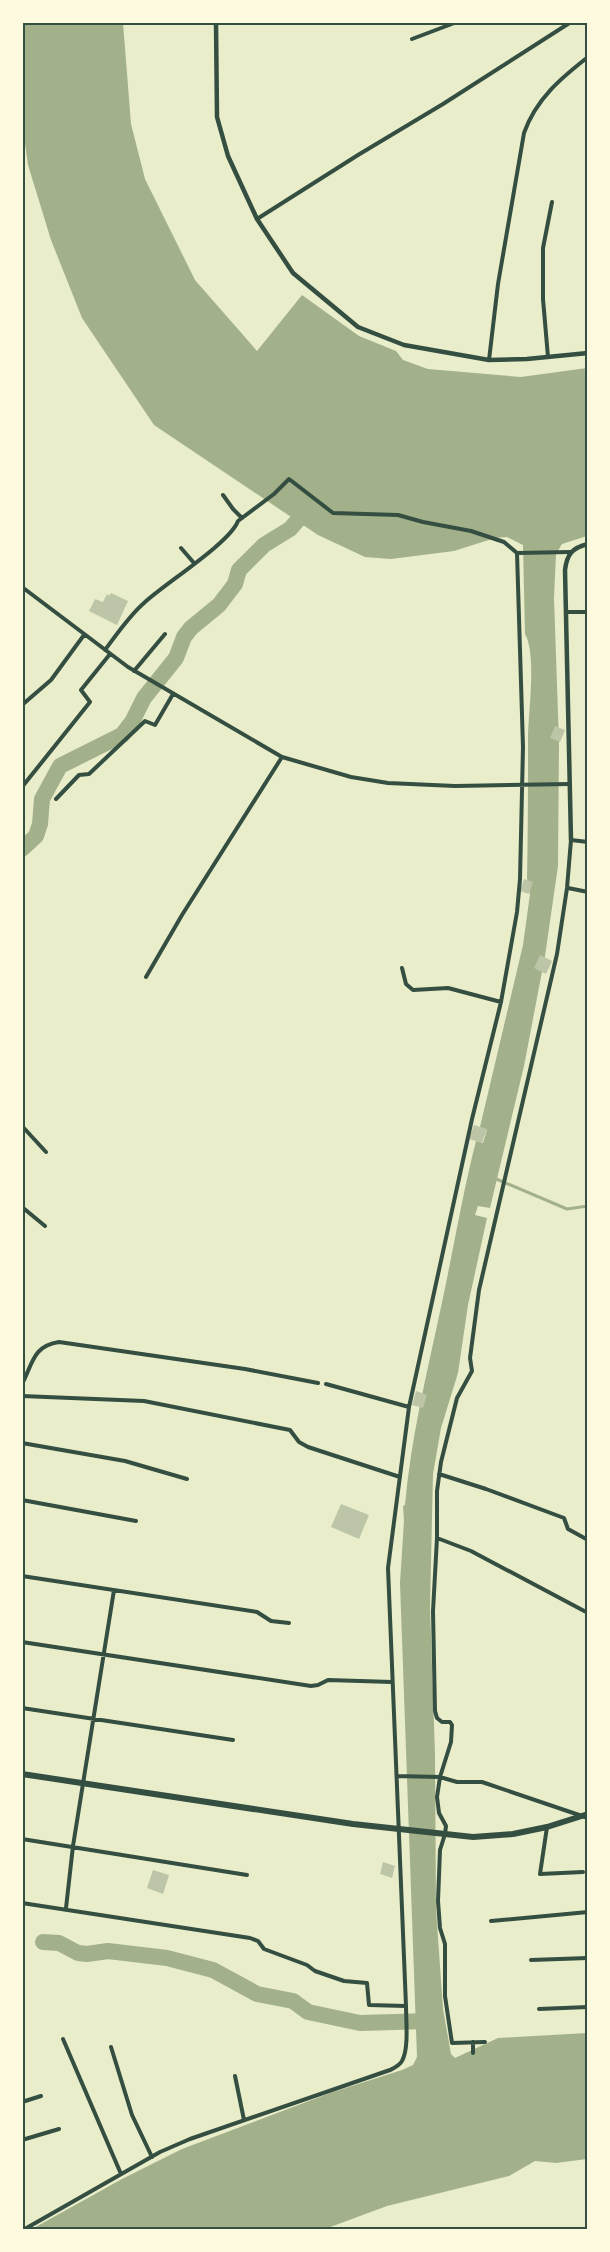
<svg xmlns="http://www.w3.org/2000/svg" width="610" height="2252" viewBox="0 0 610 2252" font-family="Manrope,sans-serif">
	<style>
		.water { fill: #a3b18a }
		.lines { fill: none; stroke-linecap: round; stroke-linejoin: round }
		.stream { stroke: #a3b18a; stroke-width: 3 }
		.river { stroke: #a3b18a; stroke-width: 16 }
		.building { fill: #bcc5a7 }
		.minor { stroke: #344e41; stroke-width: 4 }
		.tertiary { stroke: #344e41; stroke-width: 4.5 }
		.primary { stroke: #344e41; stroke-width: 6 }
		.neatline { fill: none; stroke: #344e41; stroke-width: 2 }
	</style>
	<rect width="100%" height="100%" fill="#e9edc9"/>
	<path class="water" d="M22,23H123L131,124L145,179L195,280L257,351L302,295L359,336L396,351L403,360L428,369L521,377L587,368V536L562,544L556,554L554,598L559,742L558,866L545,956L524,1066L490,1208L478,1206L475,1215L487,1218L468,1305L458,1373L441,1428L433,1474L430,1607L435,1754L436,1909L443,2009L451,2054L455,2058L498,2038L587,2033V2159L556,2163L535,2161L509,2176L387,2206L325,2229H32L122,2179L182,2149L330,2093L402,2070L413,2065L417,2057L400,1583L404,1521L403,1506L405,1505C411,1437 427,1373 441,1307C453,1252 462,1196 476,1141L483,1143L487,1130L480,1127L523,945L530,894L527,878C528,832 528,786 528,739C528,713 537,655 525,634L523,545L507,537L495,538L454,551L391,559L365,557L318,535L154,425L82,318L51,240L28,165L23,129Z"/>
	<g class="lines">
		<path class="stream" d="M494,1178L567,1209L588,1206"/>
		<path class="river" d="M22,849L36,836L40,824L42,799L60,766L122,735L132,722L144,698L176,658L184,637L191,628L219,605L235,584L239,570L264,545L290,529L311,505
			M43,1942L59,1943L78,1953L87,1954L108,1951L167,1958L213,1970L257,1994L293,2001L308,2012L360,2023L429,2021"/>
	</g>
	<path class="building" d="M111,593L128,601L117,625L89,611L95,599L103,602L107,594L109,596Z
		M555,726L565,730L560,742L550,738Z
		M524,879L533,882L529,894L520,891Z
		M540,955L552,961L546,974L534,968Z
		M474,1125L487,1129L482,1143L469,1139Z
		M416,1391L427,1395L423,1408L412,1405Z
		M341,1504L369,1515L359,1539L331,1527Z
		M383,1862L395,1866L392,1878L380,1874Z
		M153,1870L169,1875L163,1894L147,1888Z"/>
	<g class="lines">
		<path class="minor" d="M412,39L457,22
			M257,219L358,155L443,104L571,22
			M548,357L543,299V248L552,202
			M489,360L498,284L524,133C536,99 561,78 588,57
			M223,495L233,509L242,518
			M181,548L194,563
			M22,587L128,667L282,757L351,777L388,783L455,786L570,784
			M566,612H588
			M105,650C117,634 129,616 144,603C164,584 230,543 238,521L274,494L289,479L333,513L398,515L423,522L471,531L504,542L517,553L570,552
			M134,671L165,634
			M22,705L51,680L84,635
			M22,787L90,702L81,690L110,654
			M56,799L79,775L89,774L145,721L155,725L173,694
			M568,888L588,892
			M402,968L406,984L413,990L448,988L501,1002
			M146,977L182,915L282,757
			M22,1126L46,1152
			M22,1207L45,1226
			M22,1384C33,1363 33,1346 59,1342L245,1369L318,1383
			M326,1384L409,1407
			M22,1396L144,1401L290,1430L299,1442L308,1447L400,1477
			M22,1443L125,1461L187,1479
			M439,1474L486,1489L564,1518L568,1529L588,1540
			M22,1500L136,1521
			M437,1538L471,1551L588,1613
			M22,1576L257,1612L271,1621L289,1623
			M22,1642L311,1686L318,1685L328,1680L392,1682
			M22,1708L233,1740
			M397,1776L440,1777L457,1782H482L588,1818
			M547,1827L540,1874L583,1872
			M22,1839L247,1875
			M22,1903L250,1938L258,1941L264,1949L307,1965L315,1971L344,1981L367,1983L369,2005L406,2006
			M66,1908L73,1846L114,1590
			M491,1921L588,1912
			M531,1960L588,1958
			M539,2009L588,2007
			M63,2039L121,2174
			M473,2042V2053
			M485,2042L452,2043L445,1996V1944L440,1928L438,1901L440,1850L445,1834L446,1826L439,1813L437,1797L440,1777L451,1742L452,1725L450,1722H442L437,1718L435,1711L433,1611L437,1538V1491L441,1462L457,1398L472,1371L470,1358L479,1290L557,954L567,888L571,840L588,842
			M111,2047L132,2115L152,2157
			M235,2076L244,2120
			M22,2102L41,2096
			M22,2140L59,2129
			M23,2230L160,2152L190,2139L390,2070C394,2068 399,2066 402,2061C409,2049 406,2020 406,2006L388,1568L409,1407L472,1119L501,1002L517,912L520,879L523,747L517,553"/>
		<path class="tertiary" d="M216,22L217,117L228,156L257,219L293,273L358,327L404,345L489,360L527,359L588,353
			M571,840L565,570C567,554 572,548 588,544"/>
		<path class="primary" d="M22,1774L353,1824L473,1837L513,1834L547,1827L588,1814"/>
	</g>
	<rect width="610" height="2252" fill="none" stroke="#fefae0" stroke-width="48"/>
	<rect x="24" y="24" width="562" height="2204" class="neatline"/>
</svg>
